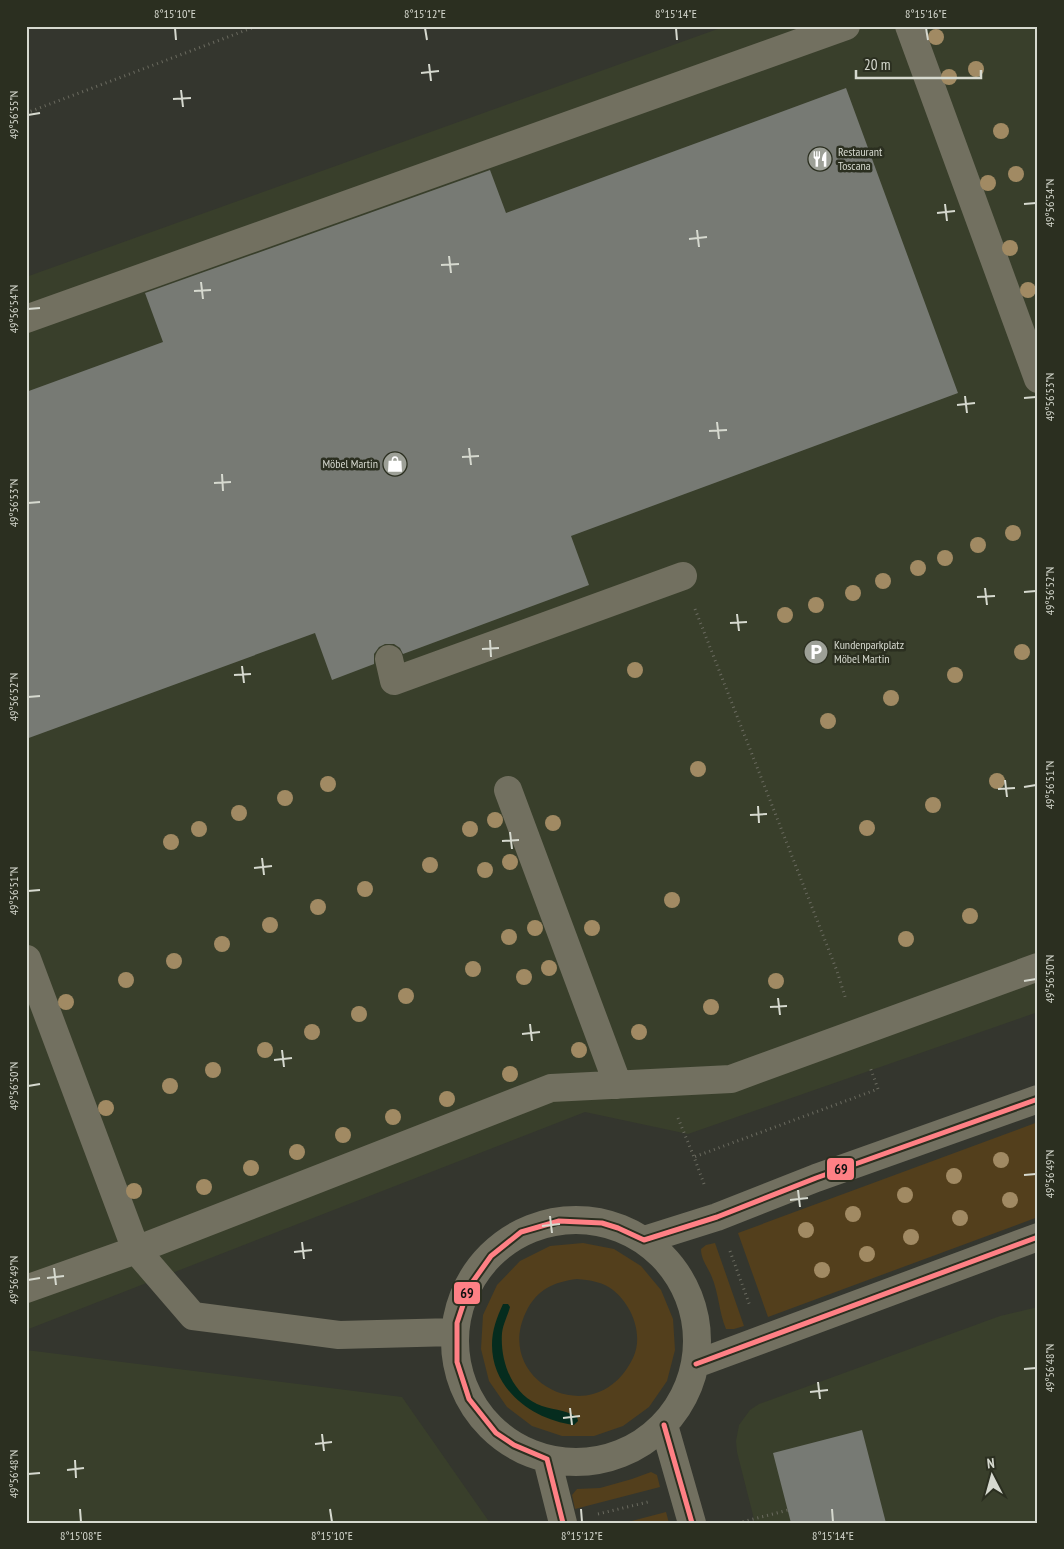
<svg xmlns="http://www.w3.org/2000/svg" width="1064" height="1549" viewBox="0 0 1064 1549" font-family="'PT Sans Narrow',sans-serif">
	<style>
		.built { fill: #393f2b }
		.green { fill: #533f1c; fill-rule: evenodd }
		.water { fill: #052c1e }
		.building { fill: #777a74 }
		.lines { fill: none; stroke-linecap: round; stroke-linejoin: round }
		.path { stroke: #6b6b60; stroke-width: 3; stroke-dasharray: 1 4; stroke-linecap: butt }
		.minor { stroke: #727060; stroke-width: 28 }
		.bus-1-casing { stroke: #2b2f20; stroke-width: 9 }
		.bus-1 { stroke: #ff8085; stroke-width: 5 }
		.tree { fill: #a18a63 }
		.ticks { fill: none; stroke: #d6d9cf; stroke-width: 2 }
		.labels { text-anchor: middle; stroke-width: 5; stroke-linejoin: round; paint-order: stroke }
		.poi-label { font-size: 12px; fill: #d6d9cf; stroke: #2b2f20; text-anchor: start }
		.line-badge { stroke: #2b2f20; stroke-width: 2 }
		.pale-badge-label { font-size: 14px; text-anchor: middle; font-weight: bold; fill: #111 }
		.neatline { fill: none; stroke: #d6d9cf; stroke-width: 2 }
		.ticks-label { font-size: 12px; text-anchor: middle; fill: #d6d9cf }
	</style>
	<rect width="100%" height="100%" fill="#34362e"/>
	<path class="built" d="M726,26H1038V1012L688,1134L585,1112L26,1330V277Z
		M1038,1307V1523H755L737,1452L736,1441L739,1425L750,1410L759,1404L1000,1316Z
		M26,1350L402,1397L490,1523H26Z"/>
	<path class="green" d="M1038,1122V1217L768,1317L738,1233Z
		M583,1243L614,1249L641,1266L661,1290L673,1319L675,1350L667,1381L649,1407L623,1426L594,1436H562L532,1426L507,1407L489,1381L481,1349L483,1315L497,1285L520,1261L550,1246ZM577,1279C590,1280 603,1282 613,1290C632,1305 644,1335 633,1358C596,1435 492,1382 526,1312C537,1289 554,1282 577,1279Z
		M715,1243L744,1326L734,1329H726C719,1313 719,1293 711,1275C707,1266 701,1259 701,1249L706,1245Z
		M651,1472L657,1475L660,1487L575,1509L572,1495L577,1489L600,1488L632,1479Z
		M666,1512L669,1523H624Z"/>
	<path class="water" d="M503,1304H508L510,1307C508,1315 503,1324 502,1333C500,1360 511,1392 537,1404C550,1410 565,1409 577,1417L578,1421L574,1425C533,1420 492,1390 492,1345C492,1330 497,1317 503,1304Z"/>
	<path class="building" d="M846,88L958,393L571,536L589,585L403,654L400,648L394,644H385L379,647L374,654V664L332,680L315,633L26,739V392L163,342L145,293L490,170L506,213Z
		M862,1430L886,1523H791L773,1453Z"/>
	<g class="lines">
		<path class="path" d="M26,113L257,26
			M695,609L837,971L846,1000
			M678,1118L694,1157
			M704,1184L694,1157L878,1089L870,1067
			M730,1251L750,1306
			M598,1514L648,1502
			M738,1523L788,1510"/>
		<path class="minor" d="M909,26L1038,379
			M26,319L846,26
			M389,659L394,681L683,576
			M508,790L618,1085
			M27,959L136,1250L193,1316L339,1335L455,1332
			M455 1341a121 121 0 1 1 242 0a121 121 0 1 1-242 0Z
			M644,1240L717,1217L816,1178L1038,1099
			M26,1289L136,1250L551,1088L731,1079L1038,967
			M696,1364L1038,1237
			M664,1425L692,1523
			M547,1459L563,1523"/>
		<defs>
			<path id="bus-1" d="M644,1240L717,1217L816,1178L1038,1099
				M696,1364L1038,1237
				M664,1425L692,1523
				M547,1459L514,1445L496,1433L469,1399L457,1362V1323L469,1287L491,1256L521,1232L559,1221L602,1223L618,1228L644,1240
				M547,1459L563,1523"/>
		</defs>
		<use href="#bus-1" class="bus-1-casing"/>
		<use href="#bus-1" class="bus-1"/>
	</g>
	<g class="tree">
		<circle cx="936" cy="37" r="8"/>
		<circle cx="976" cy="69" r="8"/>
		<circle cx="949" cy="77" r="8"/>
		<circle cx="1001" cy="131" r="8"/>
		<circle cx="1016" cy="174" r="8"/>
		<circle cx="988" cy="183" r="8"/>
		<circle cx="1010" cy="248" r="8"/>
		<circle cx="1028" cy="290" r="8"/>
		<circle cx="1013" cy="533" r="8"/>
		<circle cx="978" cy="545" r="8"/>
		<circle cx="945" cy="558" r="8"/>
		<circle cx="918" cy="568" r="8"/>
		<circle cx="883" cy="581" r="8"/>
		<circle cx="853" cy="593" r="8"/>
		<circle cx="816" cy="605" r="8"/>
		<circle cx="785" cy="615" r="8"/>
		<circle cx="1022" cy="652" r="8"/>
		<circle cx="635" cy="670" r="8"/>
		<circle cx="955" cy="675" r="8"/>
		<circle cx="891" cy="698" r="8"/>
		<circle cx="828" cy="721" r="8"/>
		<circle cx="698" cy="769" r="8"/>
		<circle cx="997" cy="781" r="8"/>
		<circle cx="328" cy="784" r="8"/>
		<circle cx="285" cy="798" r="8"/>
		<circle cx="933" cy="805" r="8"/>
		<circle cx="239" cy="813" r="8"/>
		<circle cx="495" cy="820" r="8"/>
		<circle cx="553" cy="823" r="8"/>
		<circle cx="867" cy="828" r="8"/>
		<circle cx="199" cy="829" r="8"/>
		<circle cx="470" cy="829" r="8"/>
		<circle cx="171" cy="842" r="8"/>
		<circle cx="510" cy="862" r="8"/>
		<circle cx="430" cy="865" r="8"/>
		<circle cx="485" cy="870" r="8"/>
		<circle cx="365" cy="889" r="8"/>
		<circle cx="672" cy="900" r="8"/>
		<circle cx="318" cy="907" r="8"/>
		<circle cx="970" cy="916" r="8"/>
		<circle cx="270" cy="925" r="8"/>
		<circle cx="535" cy="928" r="8"/>
		<circle cx="592" cy="928" r="8"/>
		<circle cx="509" cy="937" r="8"/>
		<circle cx="906" cy="939" r="8"/>
		<circle cx="222" cy="944" r="8"/>
		<circle cx="174" cy="961" r="8"/>
		<circle cx="549" cy="968" r="8"/>
		<circle cx="473" cy="969" r="8"/>
		<circle cx="524" cy="977" r="8"/>
		<circle cx="126" cy="980" r="8"/>
		<circle cx="776" cy="981" r="8"/>
		<circle cx="406" cy="996" r="8"/>
		<circle cx="66" cy="1002" r="8"/>
		<circle cx="711" cy="1007" r="8"/>
		<circle cx="359" cy="1014" r="8"/>
		<circle cx="312" cy="1032" r="8"/>
		<circle cx="639" cy="1032" r="8"/>
		<circle cx="265" cy="1050" r="8"/>
		<circle cx="579" cy="1050" r="8"/>
		<circle cx="213" cy="1070" r="8"/>
		<circle cx="510" cy="1074" r="8"/>
		<circle cx="170" cy="1086" r="8"/>
		<circle cx="447" cy="1099" r="8"/>
		<circle cx="106" cy="1108" r="8"/>
		<circle cx="393" cy="1117" r="8"/>
		<circle cx="343" cy="1135" r="8"/>
		<circle cx="297" cy="1152" r="8"/>
		<circle cx="1001" cy="1160" r="8"/>
		<circle cx="251" cy="1168" r="8"/>
		<circle cx="954" cy="1176" r="8"/>
		<circle cx="204" cy="1187" r="8"/>
		<circle cx="134" cy="1191" r="8"/>
		<circle cx="905" cy="1195" r="8"/>
		<circle cx="1010" cy="1200" r="8"/>
		<circle cx="853" cy="1214" r="8"/>
		<circle cx="960" cy="1218" r="8"/>
		<circle cx="806" cy="1230" r="8"/>
		<circle cx="911" cy="1237" r="8"/>
		<circle cx="867" cy="1254" r="8"/>
		<circle cx="822" cy="1270" r="8"/>
	</g>
	<path class="ticks" d="M175,28L176,40M425,28L427,40M676,28L677,40M926,28L928,40M429,64L431,81M421,73L439,71M181,90L183,107M173,99L191,98M28,115L40,113M945,204L947,221M1024,204L1036,203M937,213L955,211M697,230L699,247M689,239L707,237M449,256L451,273M441,265L459,264M201,282L203,299M194,291L211,290M28,309L40,308M965,396L967,413M1024,398L1036,397M957,405L975,403M717,422L719,439M709,431L727,430M469,448L471,465M462,457L479,456M222,474L223,491M214,483L231,482M28,503L40,502M985,588L987,605M1024,592L1036,591M977,597L995,596M737,614L739,631M730,623L747,622M490,640L491,657M482,649L499,648M242,666L244,683M234,675L251,674M28,697L40,696M1005,780L1007,797M1024,787L1036,785M998,789L1015,788M758,806L759,823M750,815L767,814M510,832L512,849M502,841L519,840M262,858L264,875M254,868L272,866M28,891L40,890M1024,981L1036,979M778,998L780,1015M770,1007L787,1006M530,1024L532,1041M522,1034L540,1032M282,1050L284,1067M274,1060L292,1058M28,1086L40,1084M1024,1175L1036,1174M798,1190L800,1207M790,1200L808,1198M550,1216L552,1233M542,1226L560,1224M302,1242L304,1259M294,1252L312,1250M54,1268L56,1285M47,1278L64,1276M28,1280L40,1278M1024,1369L1036,1368M818,1382L820,1399M810,1392L828,1390M570,1408L572,1425M563,1418L580,1416M322,1434L324,1451M315,1444L332,1442M75,1460L76,1478M67,1470L84,1468M28,1474L40,1473M80,1509L81,1522M330,1509L332,1522M581,1509L582,1522M832,1509L833,1522"/>
	<defs>
		<symbol id="restaurant-disc" viewBox="-11 -11 22 22"><circle r="9.5" fill="#9da097" stroke="#2b2f20"/><path d="M-5-6h1v4h1v-4h1v4h1v-4h1v5L-1.5 .5V6h-2V.5L-5-1ZM5-6V6H3V1.5H1.5Q1.5-4 5-6Z" fill="#fff"/></symbol>
		<symbol id="shop-disc" viewBox="-11 -11 22 22"><circle r="9.5" fill="#9da097" stroke="#2b2f20"/><path d="M-5-2.5h2.3a2.7 3.5 0 0 1 5.4 0H5L5.5 6h-11ZM-1.5-2.5h3a1.5 2.3 0 0 0-3 0Z" fill="#fff"/></symbol>
		<symbol id="parking-disc" viewBox="-11 -11 22 22"><circle r="9.5" fill="#9da097" stroke="#2b2f20"/><path d="M-3.5-5.5H1a3.5 3.5 0 0 1 0 7H-1V5.5H-3.5ZM-1-3.4V-.6H.8a1.4 1.4 0 0 0 0-2.8Z" fill="#fff"/></symbol>
	</defs>
	<g fill-rule="evenodd">
		<use href="#restaurant-disc" x="806" y="145" width="28" height="28"/>
		<use href="#shop-disc" x="381" y="450" width="28" height="28"/>
		<use href="#parking-disc" x="802" y="638" width="28" height="28"/>
	</g>
	<g class="labels">
		<g class="poi-label">
			<text x="838" y="156">Restaurant<tspan x="838" dy="14">Toscana</tspan></text>
			<text x="378" y="468" text-anchor="end">Möbel Martin</text>
			<text x="834" y="649">Kundenparkplatz<tspan x="834" dy="14">Möbel Martin</tspan></text>
		</g>
	</g>
	<g class="line-badge">
		<rect x="826" y="1157" width="29" height="24" rx="5" fill="#ff8085"/>
		<rect x="453" y="1281" width="28" height="24" rx="5" fill="#ff8085"/>
	</g>
	<g class="pale-badge-label">
		<text x="841" y="1174">69</text>
		<text x="467" y="1298">69</text>
	</g>
	<rect width="1064" height="1549" fill="none" stroke="#2b2f20" stroke-width="55"/>
	<g transform="translate(992 1476) rotate(354)" stroke="#2b2f20" stroke-width="4" paint-order="stroke">
	<path d="M0-4L9 19L0 12L-9 19Z" fill="#d6d9cf"/>
	<text y="-8" font-size="14" font-weight="bold" text-anchor="middle" fill="#d6d9cf">N</text>
	</g>
	<path d="M856 70v8h125v-8" fill="none" stroke="#d6d9cf" stroke-width="2.5"/>
	<text x="864" y="70" font-size="15" fill="#d6d9cf" stroke="#2b2f20" stroke-width="4" paint-order="stroke">20 m</text>
	<rect x="28" y="28" width="1008" height="1494" class="neatline"/>
	<g class="ticks-label">
		<text x="175" y="18">8°15'10"E</text>
		<text x="425" y="18">8°15'12"E</text>
		<text x="676" y="18">8°15'14"E</text>
		<text x="926" y="18">8°15'16"E</text>
		<text transform="translate(14 115) rotate(-90)" y="4">49°56'55"N</text>
		<text transform="translate(1050 203) rotate(-90)" y="4">49°56'54"N</text>
		<text transform="translate(14 309) rotate(-90)" y="4">49°56'54"N</text>
		<text transform="translate(1050 397) rotate(-90)" y="4">49°56'53"N</text>
		<text transform="translate(14 503) rotate(-90)" y="4">49°56'53"N</text>
		<text transform="translate(1050 591) rotate(-90)" y="4">49°56'52"N</text>
		<text transform="translate(14 697) rotate(-90)" y="4">49°56'52"N</text>
		<text transform="translate(1050 785) rotate(-90)" y="4">49°56'51"N</text>
		<text transform="translate(14 891) rotate(-90)" y="4">49°56'51"N</text>
		<text transform="translate(1050 979) rotate(-90)" y="4">49°56'50"N</text>
		<text transform="translate(14 1086) rotate(-90)" y="4">49°56'50"N</text>
		<text transform="translate(1050 1174) rotate(-90)" y="4">49°56'49"N</text>
		<text transform="translate(14 1280) rotate(-90)" y="4">49°56'49"N</text>
		<text transform="translate(1050 1368) rotate(-90)" y="4">49°56'48"N</text>
		<text transform="translate(14 1474) rotate(-90)" y="4">49°56'48"N</text>
		<text x="81" y="1540">8°15'08"E</text>
		<text x="332" y="1540">8°15'10"E</text>
		<text x="582" y="1540">8°15'12"E</text>
		<text x="833" y="1540">8°15'14"E</text>
	</g>
</svg>
